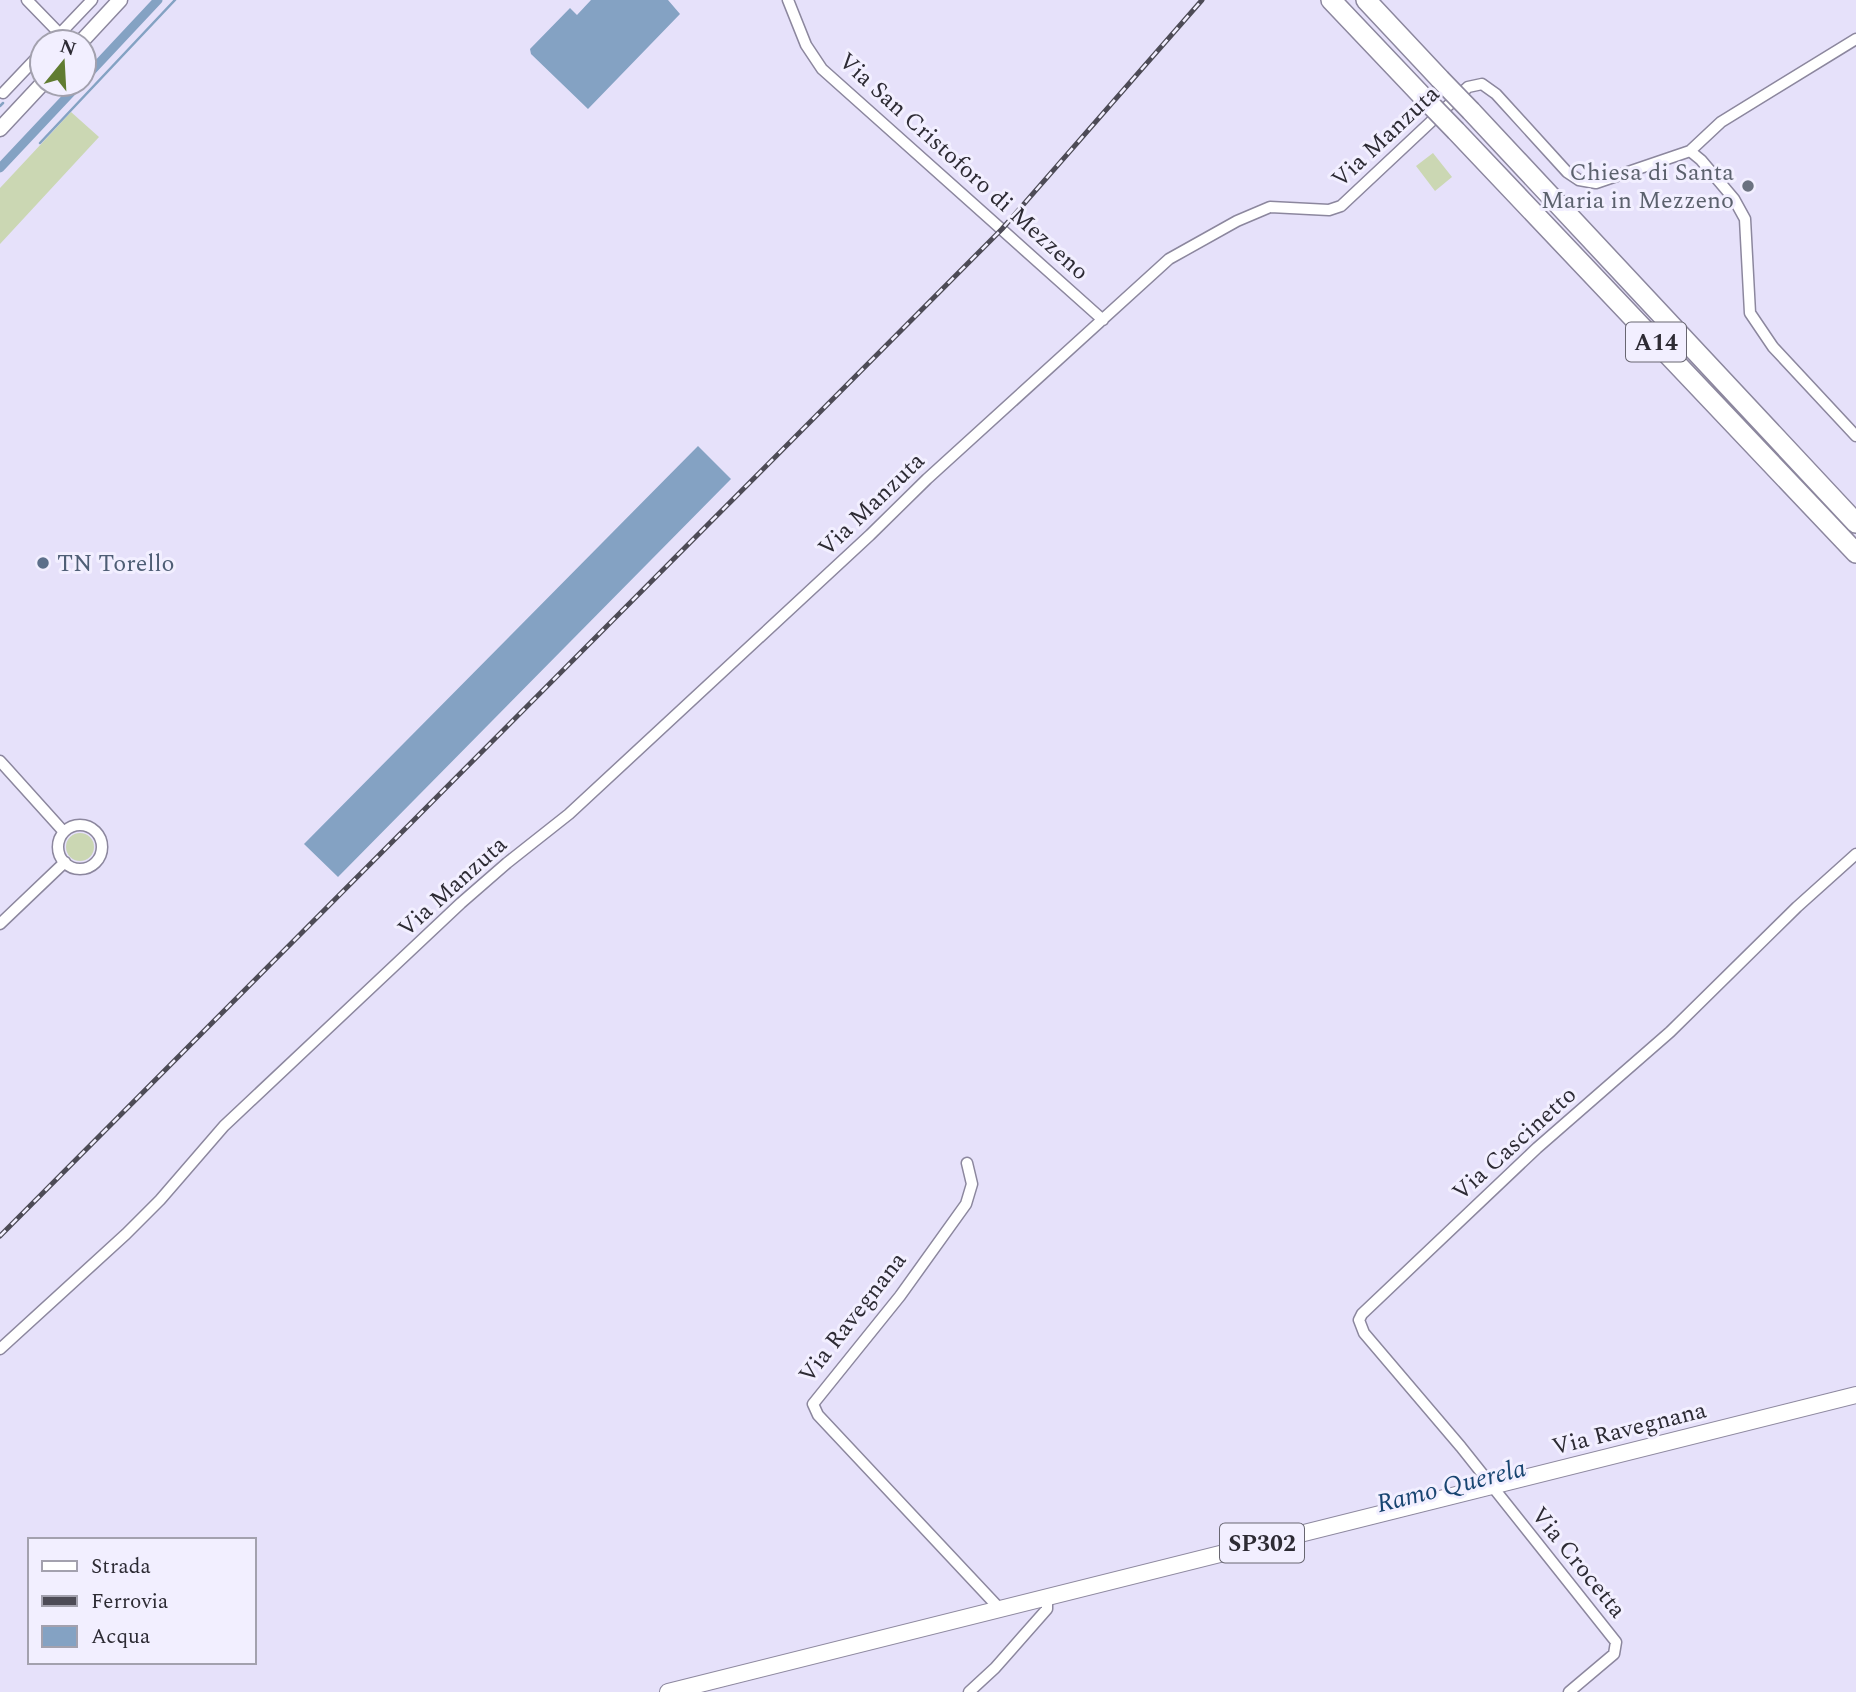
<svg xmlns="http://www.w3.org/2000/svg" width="1856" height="1692" viewBox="0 0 1856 1692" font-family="Spectral,serif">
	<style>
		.green { fill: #cbd7b3 }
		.water { fill: #84a2c3 }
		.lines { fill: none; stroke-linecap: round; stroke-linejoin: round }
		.stream { stroke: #84a2c3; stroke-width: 2.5 }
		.canal { stroke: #84a2c3; stroke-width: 9 }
		.minor-casing { stroke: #8c879e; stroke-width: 13 }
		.secondary-casing { stroke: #8c879e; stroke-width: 17 }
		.primary-casing { stroke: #8c879e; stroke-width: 18 }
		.motorway-casing { stroke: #8c879e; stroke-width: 22 }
		.minor { stroke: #fff; stroke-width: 10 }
		.secondary { stroke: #fff; stroke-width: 14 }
		.primary { stroke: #fff; stroke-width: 16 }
		.motorway { stroke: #fff; stroke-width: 19 }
		.rail-casing { stroke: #4d4b56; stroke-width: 5 }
		.rail { stroke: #f2efff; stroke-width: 2.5; stroke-dasharray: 8; stroke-linecap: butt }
		.motorway-bridge-casing { stroke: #8c879e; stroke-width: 22; stroke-linecap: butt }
		.motorway-bridge { stroke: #fff; stroke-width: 19 }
		.worship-dot { fill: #6b7280; stroke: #f2efff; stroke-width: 2.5 }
		.service-dot { fill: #5c6f8a; stroke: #f2efff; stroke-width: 2.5 }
		.labels { text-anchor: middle; stroke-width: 6; stroke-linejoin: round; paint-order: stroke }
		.shield { fill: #f2efff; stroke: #686671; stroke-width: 2 }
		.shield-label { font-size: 23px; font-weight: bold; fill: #2d2b34 }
		.street-label { font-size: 24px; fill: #2d2b34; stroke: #f2efff }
		.worship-label { font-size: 24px; fill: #5b616d; stroke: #f2efff; text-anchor: end }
		.service-label { font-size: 24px; fill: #4e5e75; stroke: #f2efff; text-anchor: start }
		.water-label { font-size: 26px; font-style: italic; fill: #184571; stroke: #f2efff }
	</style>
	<rect width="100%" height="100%" fill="#e6e1fa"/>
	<path class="green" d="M71,112L99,137L0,244V188Z
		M1433,153L1452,177L1435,191L1416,166Z
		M66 847a14 14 0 1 1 28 0a14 14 0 1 1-28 0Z"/>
	<path class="water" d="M591,0H668L680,14L588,109L531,54L530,49L570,8L577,15Z
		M698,446L731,479L338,877L304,844Z"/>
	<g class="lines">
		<path class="stream" d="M0,106L3,103
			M40,143L175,0"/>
		<path class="canal" d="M84,79L158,0
			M0,168L79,84"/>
		<defs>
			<path id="minor" d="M27,0L60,34
				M788,0L806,45L822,69L1103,320
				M52,42L92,0
				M3,93L42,52
				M1690,151L1701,160L1734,199L1745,219L1750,313L1773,347L1856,436
				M0,761L64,832
				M58 847a22 22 0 1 1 44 0a22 22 0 1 1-44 0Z
				M0,924L65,862
				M967,1163L972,1184L966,1204L900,1296L813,1404L818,1415L1000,1609
				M0,1349L126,1234L160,1200L224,1126L461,903L507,863L569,814L870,535L927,479L1169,259L1237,221L1270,207L1329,210L1341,206L1468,87L1482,84L1496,94L1567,172L1579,180L1596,183L1690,151L1721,122L1856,39
				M969,1692L995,1668L1047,1609V1597
				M1569,1692L1614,1654L1616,1642L1461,1447L1364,1333L1359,1320L1362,1314L1537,1148L1670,1032L1797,907L1856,854"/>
			<path id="secondary" d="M81,42L120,0
				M0,129L42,84"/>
			<path id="primary" d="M668,1692L1856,1395"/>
			<path id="motorway" d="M1331,0L1425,99
				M1366,0L1440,79
				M1471,111L1856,523
				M1456,131L1856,553"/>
		</defs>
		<use href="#minor" class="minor-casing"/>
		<use href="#secondary" class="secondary-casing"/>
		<use href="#primary" class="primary-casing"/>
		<use href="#motorway" class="motorway-casing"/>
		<use href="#minor" class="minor"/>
		<use href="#secondary" class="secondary"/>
		<use href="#primary" class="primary"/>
		<use href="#motorway" class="motorway"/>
		<defs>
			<path id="rail" d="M0,1236L1002,229L1202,0"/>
		</defs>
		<use href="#rail" class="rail-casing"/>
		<use href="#rail" class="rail"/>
		<defs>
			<path id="motorway-bridge" d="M1440,79L1471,111
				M1425,99L1456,131"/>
		</defs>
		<use href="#motorway-bridge" class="motorway-bridge-casing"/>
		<use href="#motorway-bridge" class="motorway-bridge"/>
	</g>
	<circle class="worship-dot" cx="1748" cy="186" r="7"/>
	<circle class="service-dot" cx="43" cy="563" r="7"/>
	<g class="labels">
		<g class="shield">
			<rect x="1626" y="322.5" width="60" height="39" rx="5"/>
			<rect x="1220" y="1523.5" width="84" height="39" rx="5"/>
		</g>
		<g class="shield-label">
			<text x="1656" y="350">A14</text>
			<text x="1262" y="1551">SP302</text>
		</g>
		<g class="street-label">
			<text transform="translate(1385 136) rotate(-43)" y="8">Via Manzuta</text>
			<text transform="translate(964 166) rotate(42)" y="8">Via San Cristoforo di Mezzeno</text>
			<text transform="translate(871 504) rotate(-44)" y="8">Via Manzuta</text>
			<text transform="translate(452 886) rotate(-42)" y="8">Via Manzuta</text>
			<text transform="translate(1514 1143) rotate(-42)" y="8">Via Cascinetto</text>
			<text transform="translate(852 1317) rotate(-52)" y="8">Via Ravegnana</text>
			<text transform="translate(1629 1428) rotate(-14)" y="8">Via Ravegnana</text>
			<text transform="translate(1579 1562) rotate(51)" y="8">Via Crocetta</text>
		</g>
		<g class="worship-label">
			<text x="1734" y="180">Chiesa di Santa<tspan x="1734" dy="28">Maria in Mezzeno</tspan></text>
		</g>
		<g class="service-label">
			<text x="57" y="571">TN Torello</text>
		</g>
		<g class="water-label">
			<text transform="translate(1451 1485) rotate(-14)" y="9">Ramo Querela</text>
		</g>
	</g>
	<rect x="28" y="1538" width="228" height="126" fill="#f2efff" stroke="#a3a1ae" stroke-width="2"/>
	<rect x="42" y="1561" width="35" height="10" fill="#ffffff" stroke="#a3a1ae" stroke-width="2"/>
	<text x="91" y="1573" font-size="21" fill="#2d2b34">Strada</text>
	<rect x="42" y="1596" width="35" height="10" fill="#4d4b56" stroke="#a3a1ae" stroke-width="2"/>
	<text x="91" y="1608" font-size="21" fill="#2d2b34">Ferrovia</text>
	<rect x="42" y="1626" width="35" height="21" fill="#84a2c3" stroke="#a3a1ae" stroke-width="2"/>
	<text x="91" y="1643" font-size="21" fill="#2d2b34">Acqua</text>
	<g transform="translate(63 63) rotate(18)"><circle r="33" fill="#f2efff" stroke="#a3a1ae" stroke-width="2"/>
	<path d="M0-5L12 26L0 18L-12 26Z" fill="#607c31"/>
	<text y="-10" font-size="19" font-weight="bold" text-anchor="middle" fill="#2d2b34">N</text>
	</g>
</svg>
